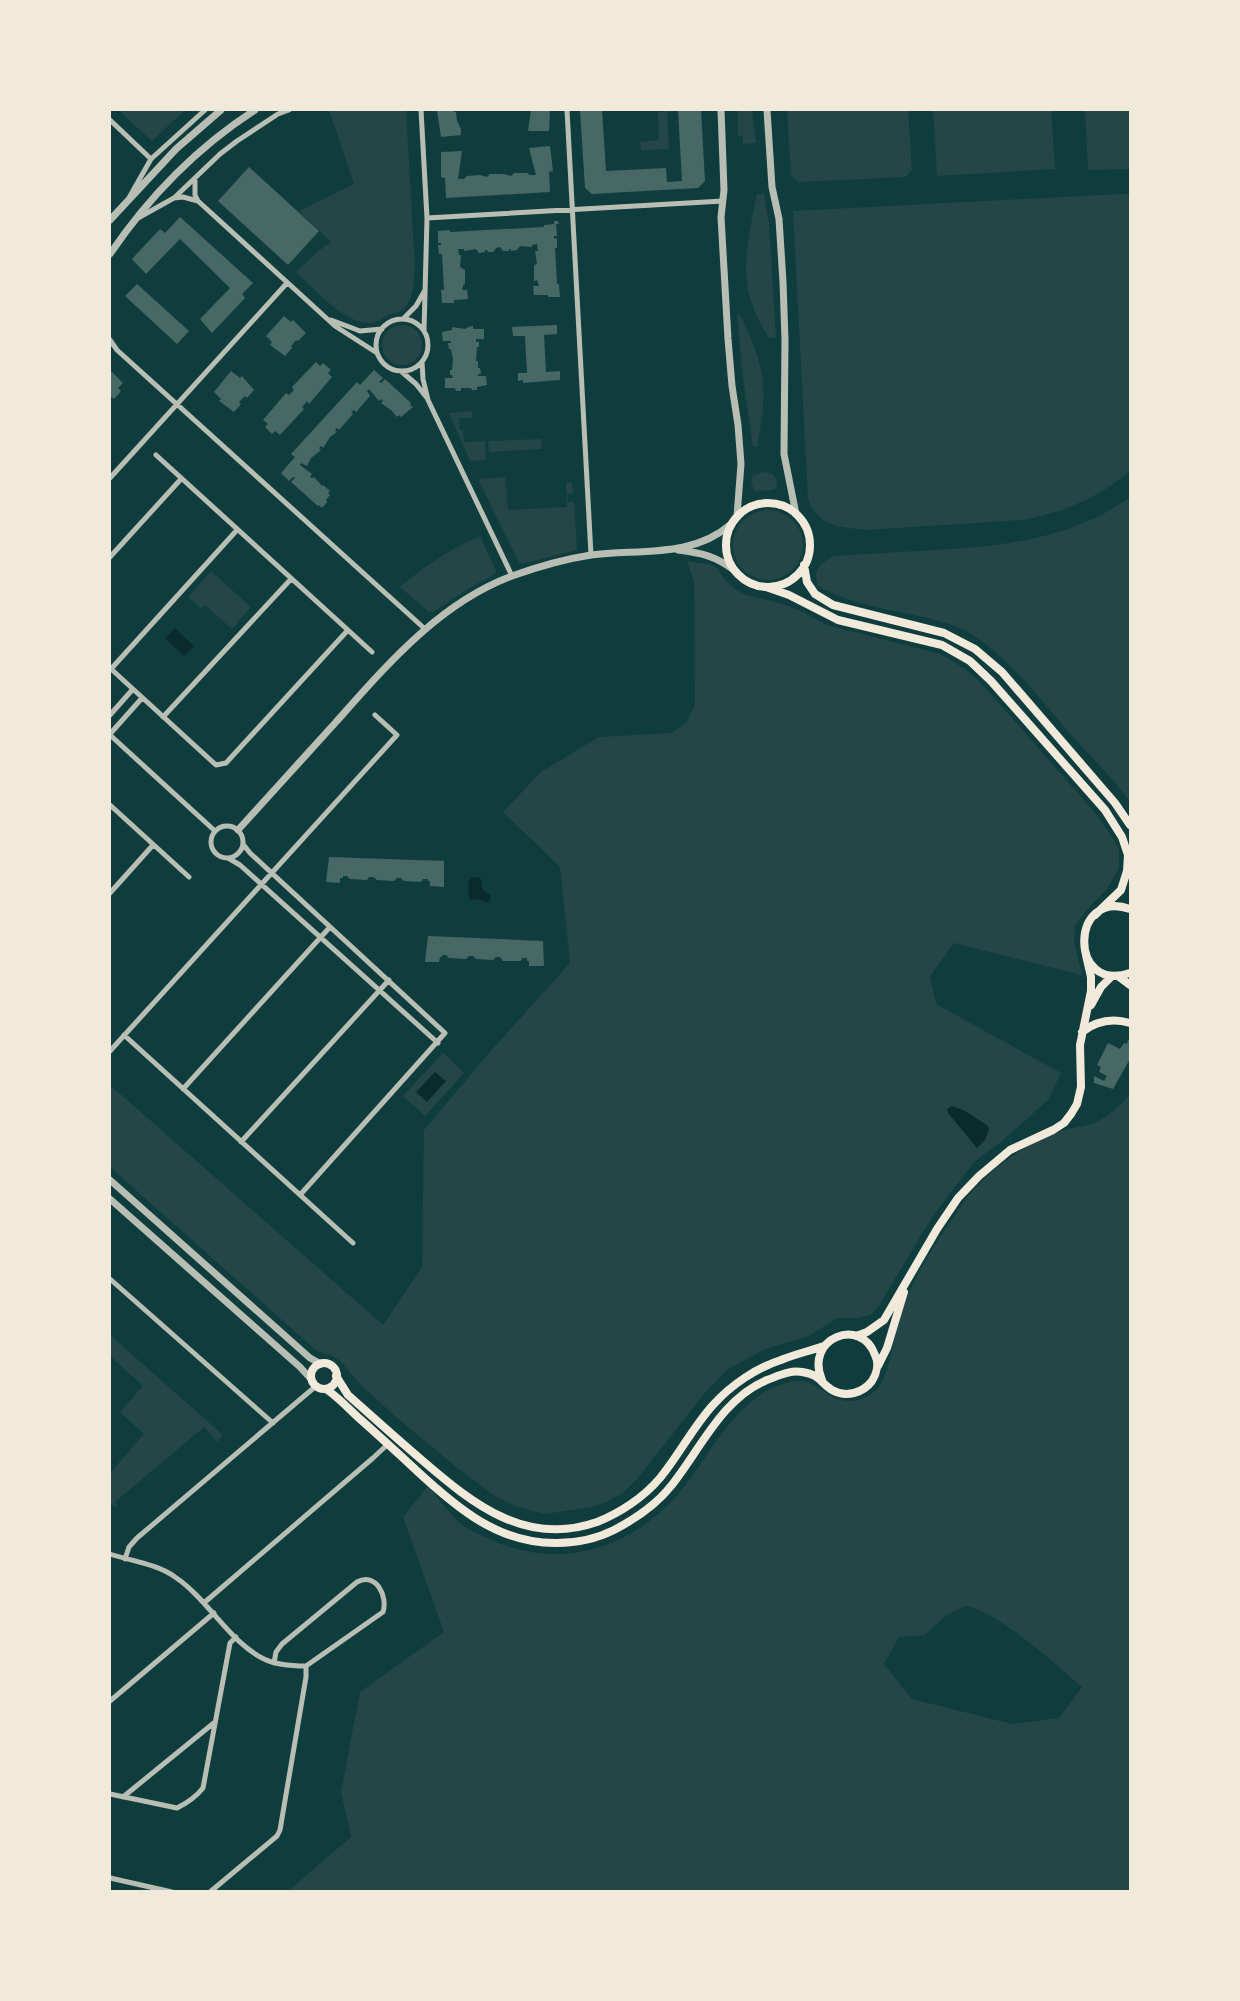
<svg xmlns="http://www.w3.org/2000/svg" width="1240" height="2001" viewBox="0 0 1240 2001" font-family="'DM Sans',sans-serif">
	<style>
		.green { fill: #244646; fill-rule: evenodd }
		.water { fill: #0a2a2b }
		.building { fill: #486865 }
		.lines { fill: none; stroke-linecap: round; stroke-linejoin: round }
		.minor { stroke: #b8beb3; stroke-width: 5 }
		.tertiary { stroke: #b8beb3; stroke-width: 7 }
		.secondary { stroke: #f1e9da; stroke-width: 8 }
	</style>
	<rect width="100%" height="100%" fill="#0f3d3e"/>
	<path class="green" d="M118,110H185L152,141Z
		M329,110H406L415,271C413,284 413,303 402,310C397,313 393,313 388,315C382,317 379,322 372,323C346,326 314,288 296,272L317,252L331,242L299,211L354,184Z
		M738,110H752L756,143L743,144V136H738Z
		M787,110H908L912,170L905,177L799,182L791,176Z
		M933,110H1051L1055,169L937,176Z
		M1085,110H1130V169L1088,170Z
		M667,111L669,149L641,150L640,142L659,140L658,112Z
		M757,194H764L769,223L776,338H769C735,286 746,250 757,194Z
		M1122,194H1130V471C1098,498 1063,513 1021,520L865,530C840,527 816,526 808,498L793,211Z
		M737,315H740C766,367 768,390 757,447H753L743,378Z
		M382 345a20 20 0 1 1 40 0a20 20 0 1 1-40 0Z
		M472,411V418H459L460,430H463L464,442L485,441L486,460L470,461L449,413Z
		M541,439L542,449L489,452L488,441Z
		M765,472C775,474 777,477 777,487L774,490L755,491L751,483L753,475Z
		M505,477L508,510L567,507L566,483H572L573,493L567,494L568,502H574L577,550L522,564L519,563L478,479Z
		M1130,497V802C1114,779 1092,758 1073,737C1040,700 997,639 949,624C906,610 858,609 818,586C813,569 818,566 833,556C866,554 900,552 934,550C1003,546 1073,539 1130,497Z
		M733 545a35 35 0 1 1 70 0a35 35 0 1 1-70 0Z
		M480,536L496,571L493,575L463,592L433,612H429L400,587C425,566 450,549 480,536Z
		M687,561L712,565L718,569L725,580L735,589L746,595L776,602L799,610L827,625L940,654L964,668L982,684L1097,815L1119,848V868L1107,889L1086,910L1075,926L1074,942L1082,975L954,943L930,976L936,1004L1061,1073L1048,1100L1002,1141L975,1161L932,1217L878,1307L870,1315L857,1318H837L809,1336L765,1349L727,1370L704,1394L637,1479L623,1493L604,1503L591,1507L545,1514L515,1506L495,1496L455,1466L395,1416L361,1385L340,1361L333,1356L317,1351L110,1167V1085L383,1325L422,1267L424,1130L489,1053L570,963L560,867L503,812L541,772L599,737L671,733L686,723L695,705L694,581Z
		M211,571L251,607L232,629L205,605L201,608L188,597Z
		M443,1053L464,1073L425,1116L403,1096Z
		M1130,1094V1891L287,1892L351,1837L341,1792L360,1692L444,1632L403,1517L428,1486C438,1498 448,1512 460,1523C468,1530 479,1534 489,1539C553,1569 621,1553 670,1503C704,1468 720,1422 763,1393C773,1387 788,1381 800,1381C825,1382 828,1408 862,1399C868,1397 877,1391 880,1385C889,1371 892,1346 897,1329C902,1314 906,1298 913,1284C925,1259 940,1236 956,1214C962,1205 968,1195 976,1187C1000,1162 1031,1141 1064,1130C1072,1128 1080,1127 1088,1125C1105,1120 1119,1107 1130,1094ZM965,1606C998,1611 1055,1664 1082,1687L1059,1718L1012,1724L912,1699L884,1664L899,1637L925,1635L945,1616Z
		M110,1335L223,1435L217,1442L204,1427L115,1502L118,1506L115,1508L110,1503V1473L144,1434L120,1412L143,1386L110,1356Z"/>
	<path class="water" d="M175,628L194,646L184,656L165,638Z
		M472,877H477L481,879L482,889L491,896L489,902H485L479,899L472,900L469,898L468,883Z
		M435,1072L446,1081L427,1102L416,1092Z
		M952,1106L965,1111L988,1126L989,1130L985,1140L977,1148L948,1113L947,1109Z"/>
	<path class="building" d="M441,110H454V112H456L457,121L461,129V135L441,137L437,111Z
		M531,110H550L549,131H528Z
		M580,110H602L606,171L666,168L667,182L682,181L678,110H701L705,181L698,188L592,194L585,188Z
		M550,146L553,171L549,172L550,192L446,198L445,178L441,177V152L462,151L458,179H464L467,176L480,175L487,177L490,174H504L511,176L514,173H527L530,175H536L529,148Z
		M249,167L319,231L288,265L218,201Z
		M180,217L253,283L242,294L245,298L212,333L200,319L230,288L180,239L146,274L132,259L160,229L165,233Z
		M554,221H558L559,224H556L557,236H554V239L557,238V248H555L557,284H559L560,297H548V295H534L533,286H539L537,280L534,281V266L537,263L535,251H538L537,244L532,245V247L520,246L517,250L511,251V249H509V251H503L500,247L496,248L493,252H488L487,250H485V252L479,253L476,249L464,251V249H458L459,255H461L460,267L465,270V284L463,285L462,290H467L468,299L454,300V303H442L441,290H444L442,254H439L438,245H441V243H438V231L450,230V232L544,227V225L554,224Z
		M137,284L189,331L177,344L125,296Z
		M284,316L291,322L293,320L306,333L298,341L296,340L292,345L291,346L292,348L285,356L270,345L272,342L266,336Z
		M557,325V334L544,335L546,372L560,371V380L523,383V380L518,381V373H527L525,336H513L512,327Z
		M473,326V329H484V339H476V342H479V347H477L476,361H478V368H480L481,374H478V376H486L487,385L477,387V390H472L471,388H461V391H456L455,388H445V378H453L452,375H450V370H452L453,359L451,349H449L448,343H451V341H443L442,332L452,330V327L465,329L468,327Z
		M316,362L320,366L323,363L331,370L328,373L332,377L309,404L307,401L302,407L304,409L280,435L275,431L272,434L265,427L268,424L263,420L286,393L289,395L294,390L292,387Z
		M110,370L123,383L118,388L121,391L114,399L110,396Z
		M374,370L383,378L379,382L381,383L385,379L411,403L410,405L413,407L401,417L399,415L397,417L391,410L381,403L383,401L381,399L379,401L369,389L367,391L370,396L356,412L354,410L351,412L353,414L339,430L337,428L335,430L337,432L330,437L323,448L321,446L319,448L321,450L311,458L307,466L301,463L300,465L312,474L310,477L312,478L314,477L322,486L323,485L330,491L328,493L330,495L326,500L327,502L322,508L319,505L318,506L291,482L295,478L293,477L289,481L281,473L295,457L291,454L357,382L360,385Z
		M231,371L240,378L242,376L254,390L247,398L245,396L239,402L241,404L234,412L219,401L221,399L214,392Z
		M329,857L444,861V887L430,886V881H428V879H423L421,882L404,881L401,878H397L394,881L377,880L374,877H369L367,880L350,879L347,876H343V878H340V883L326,882Z
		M428,936L543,941L544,966H529V961H527V958H523L520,961H503L500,957H496L493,960L476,959L473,956H469L466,959L449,958L446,955H442V957H440L439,962H425Z
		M1128,1040L1130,1041V1059L1113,1089L1094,1083V1076L1104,1081L1107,1076L1099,1072L1101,1067L1097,1065L1108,1043L1120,1049L1124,1043L1127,1044Z"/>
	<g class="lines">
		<path class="minor" d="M421,110L427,218L424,331
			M567,110L591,555
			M110,120L151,159
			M195,180V195L198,201
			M130,196L151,159L205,110
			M174,198L183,197L198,201L335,326L377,353
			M138,218L174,198L220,154L237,141L278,114L289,110
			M427,218L723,201
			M403,319L416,306L425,290
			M376 345a26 26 0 1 1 52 0a26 26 0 1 1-52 0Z
			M331,320L360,331L382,329
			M110,340L117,350L425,629
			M422,362L423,379L428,400L512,576
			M402,372L416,384L427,398
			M156,455L372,652
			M110,478L287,283
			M110,557L181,479
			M110,668L216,765L226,763L348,630
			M111,669L237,530
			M110,715L133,689
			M163,717L291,579
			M110,734L142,698
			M110,735L215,831
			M110,805L189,877
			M211 842a16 16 0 1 1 32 0a16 16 0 1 1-32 0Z
			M243,844L250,853L445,1033L300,1195
			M228,858L240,865L438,1043
			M110,893L153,845
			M124,1035L353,1243
			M110,1051L397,735L375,715
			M183,1089L330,927
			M241,1142L389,980
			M110,1279L273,1423
			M110,1554C131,1561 157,1564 175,1577C208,1599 229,1642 264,1659C276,1665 292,1666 306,1666
			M125,1559L129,1547L137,1538L316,1386
			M205,1602L373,1458L388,1444
			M274,1663L276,1652L282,1644L357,1582C376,1572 388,1596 383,1612L306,1666
			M110,1701L214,1613
			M110,1794L177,1808C187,1803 196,1797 203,1788L230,1643L236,1637
			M123,1797L215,1722
			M110,1878L172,1892
			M210,1892L277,1836L280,1830L306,1677V1666"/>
		<path class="tertiary" d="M721,110L724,190L721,217L728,339L732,386L738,425L741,464L737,516
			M767,110L772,187L779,219L783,282L785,340L784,454L796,514
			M110,220L176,149L221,110
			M110,254C148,198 198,147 255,110
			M678,550C702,553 715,556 734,570
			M238,830C271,794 303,758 336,722C386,666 439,603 512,576C537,567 565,559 591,555C638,549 692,558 730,525
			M110,1180L310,1358L321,1364
			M110,1199L300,1367L311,1379"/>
		<path class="secondary" d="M726 545a42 42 0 1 1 84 0a42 42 0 1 1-84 0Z
			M804,565L807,582L815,594L833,605L944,633L975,649L1002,672L1115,803L1130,825
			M766,587L789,595L838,620L942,645L970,661L991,681L1105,810L1122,837L1128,855L1127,871L1121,890L1095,915
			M1130,909C1070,888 1068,994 1130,973
			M1118,976L1130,985
			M1091,1005L1101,987L1112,976
			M1082,1032C1096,1021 1113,1018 1130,1023
			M856,1336L867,1332L884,1320L937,1229L958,1198L979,1176L1010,1150L1053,1130L1064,1123L1071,1114L1077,1104L1081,1087L1080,1045L1091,991V977L1086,955
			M311 1376a13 13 0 1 1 26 0a13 13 0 1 1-26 0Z
			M878,1366L887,1348L904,1292
			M336,1376L348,1395C373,1417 397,1439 423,1461C473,1504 526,1547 597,1522C620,1513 644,1497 660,1478C679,1455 693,1427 713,1405C731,1385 756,1368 781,1360C795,1354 810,1351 824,1346
			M326,1389C338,1397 349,1409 360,1419C379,1436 398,1453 417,1471C457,1508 499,1544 557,1543C577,1543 596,1539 614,1530C635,1519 656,1505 671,1486C700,1450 722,1398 767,1380C778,1376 790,1370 802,1372C821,1375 819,1382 832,1390C846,1398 863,1393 872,1381C877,1373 879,1363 875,1355C861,1316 804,1338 822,1380"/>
	</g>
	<rect width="1240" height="2001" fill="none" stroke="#f1e9da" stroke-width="222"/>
</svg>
